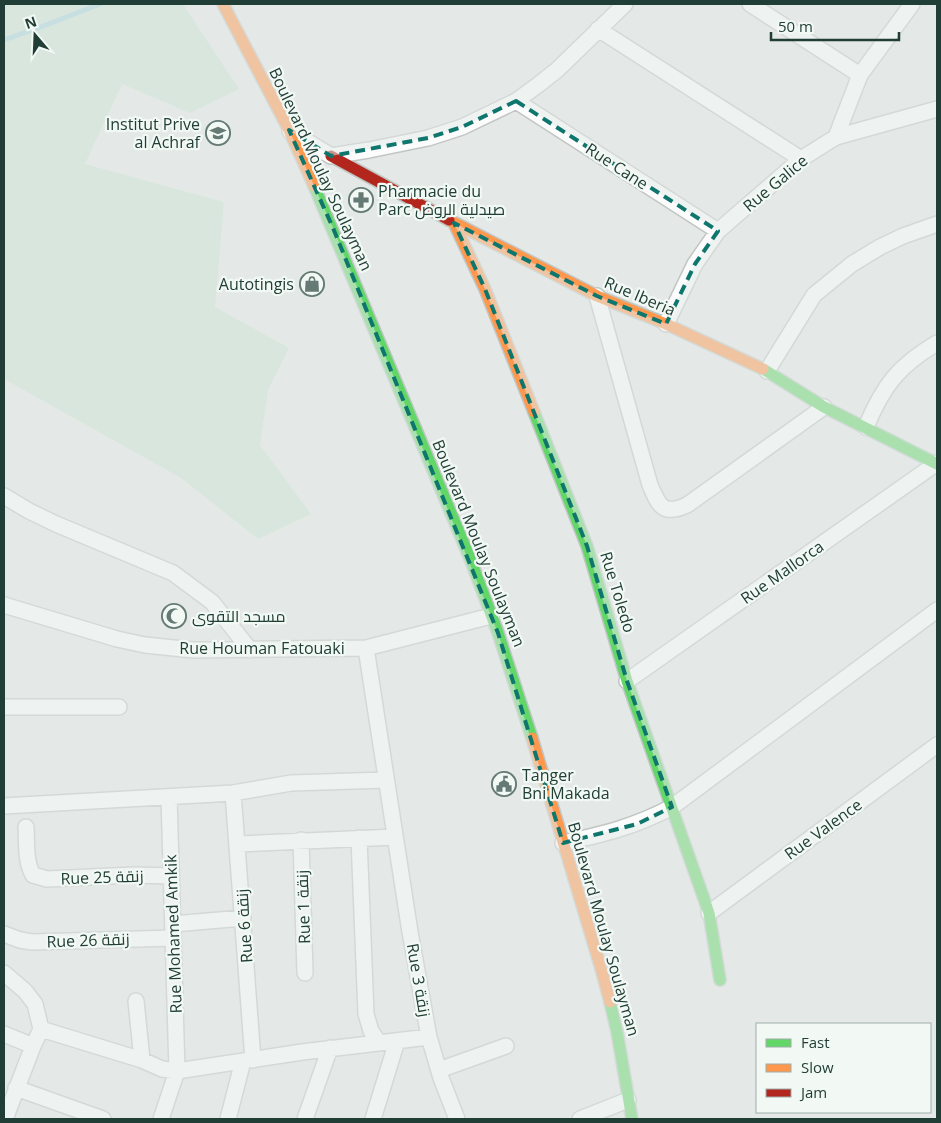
<svg xmlns="http://www.w3.org/2000/svg" width="941" height="1123" viewBox="0 0 941 1123" font-family="'Open Sans',Cairo,sans-serif">
	<style>
		.green { fill: #cde3d3 }
		.lines { fill: none; stroke-linecap: round; stroke-linejoin: round }
		.stream { stroke: #a4d2d9; stroke-width: 5 }
		.street-casing { stroke: #c1c6c4; stroke-width: 18 }
		.fast-casing { stroke: #bfc7c4; stroke-width: 14 }
		.slow-casing { stroke: #bfc7c4; stroke-width: 14 }
		.jam-casing { stroke: #bfc7c4; stroke-width: 14 }
		.street { stroke: #fbfcfb; stroke-width: 15 }
		.fast { stroke: #63d668; stroke-width: 11 }
		.slow { stroke: #ff974d; stroke-width: 11 }
		.jam { stroke: #b3261e; stroke-width: 11 }
		.marked { fill: none; stroke: #0f766e; stroke-width: 4; stroke-dasharray: 10 6; stroke-linejoin: round }
		.labels { text-anchor: middle; stroke-width: 4.5; stroke-linejoin: round; paint-order: stroke }
		.poi-label { font-size: 16px; fill: #213e36; stroke: #f2f9f5; text-anchor: start }
		.street-label { font-size: 16px; fill: #213e36; stroke: #f2f9f5 }
	</style>
	<rect width="100%" height="100%" fill="#e4e9e7"/>
	<path class="green" d="M4,4H183L239,89L190,113L122,84L85,164L224,202L215,307L289,348L268,390L260,445L311,514L258,539L181,478L4,379Z"/>
	<g class="lines">
		<path class="stream" d="M4,40L46,25L100,4"/>
		<defs>
			<path id="street" d="M750,4L860,75
				M598,29L801,159
				M516,101L718,231
				M290,131L331,156L369,150L428,138L462,127L516,101L538,85L557,70L625,4
				M836,137L860,75L912,4
				M597,296L650,485C659,506 663,516 687,505L824,407
				M666,324L695,264L718,231L801,159L836,137L937,109
				M767,371L814,295L852,264L880,247L903,236L937,224
				M866,427C883,386 898,366 937,343
				M4,496L29,511L56,524L173,573L212,602L250,650
				M4,605L117,639L145,645L193,650L366,648L491,616
				M366,648L410,932L429,1037L441,1078L457,1119
				M627,681L937,463
				M4,707H119
				M233,793L253,1060
				M4,806L233,793L291,783L386,780
				M26,827C27,843 25,861 33,875L47,879L134,875L171,876
				M359,838L366,1014L371,1031L379,1043
				M301,840L305,973
				M563,843C604,834 634,827 672,807L937,610
				M238,844L395,837
				M709,913L937,745
				M173,924L243,918
				M4,934L20,940L32,942L173,938
				M4,973L25,991L35,1004L41,1029
				M136,1001L142,1060
				M41,1029L142,1060L162,1069L177,1071L302,1052L429,1037
				M4,1034L33,1046
				M439,1070L506,1046
				M16,1088L103,1119
				M5,1119L33,1046L41,1029
				M161,1119L177,1071L169,797
				M228,1119L243,1061
				M305,1119L330,1048
				M373,1119L397,1041
				M580,1119L628,1100"/>
			<path id="fast" d="M314,186L471,561L498,633L532,738
				M763,369L824,407L937,464
				M534,412L587,546L627,681L709,913L720,980
				M610,1002L617,1032L632,1119"/>
			<path id="slow" d="M223,4L289,130L314,186
				M449,220L597,296L666,324L763,369
				M454,223L485,289L534,412
				M532,738L602,972L610,1002"/>
			<path id="jam" d="M331,156L449,220"/>
		</defs>
		<use href="#street" class="street-casing"/>
		<use href="#fast" class="fast-casing"/>
		<use href="#slow" class="slow-casing"/>
		<use href="#jam" class="jam-casing"/>
		<use href="#street" class="street"/>
		<use href="#fast" class="fast"/>
		<use href="#slow" class="slow"/>
		<use href="#jam" class="jam"/>
	</g>
	<path d="M0 0H941V1123H0ZM516,101L718,231L695,264L666,324L597,296L454,223L485,289L587,546L627,681L672,807L637,824L563,843L498,633L333,228L289,130L331,156L428,138L462,127Z" fill="#e4e9e7" fill-opacity=".55" fill-rule="evenodd"/>
	<path class="marked" d="M516,101L718,231L695,264L666,324L597,296L454,223L485,289L587,546L627,681L672,807L637,824L563,843L498,633L333,228L289,130L331,156L428,138L462,127Z"/>
	<defs>
		<symbol id="school-ring" viewBox="-11 -11 22 22"><circle r="9.5" fill="#f2f9f5" stroke="#657a74" stroke-width="1.5"/><path d="M0-5L7-2L0 1L-7-2ZM-4 1L0 2.5L4 1V4Q0 6-4 4Z" fill="#657a74"/></symbol>
		<symbol id="pharmacy-ring" viewBox="-11 -11 22 22"><circle r="9.5" fill="#f2f9f5" stroke="#657a74" stroke-width="1.5"/><path d="M-2-6h4v4h4v4h-4v4h-4v-4h-4v-4h4Z" fill="#657a74"/></symbol>
		<symbol id="shop-ring" viewBox="-11 -11 22 22"><circle r="9.5" fill="#f2f9f5" stroke="#657a74" stroke-width="1.5"/><path d="M-5-2.5h2.3a2.7 3.5 0 0 1 5.4 0H5L5.5 6h-11ZM-1.5-2.5h3a1.5 2.3 0 0 0-3 0Z" fill="#657a74"/></symbol>
		<symbol id="mosque-ring" viewBox="-11 -11 22 22"><circle r="9.5" fill="#f2f9f5" stroke="#657a74" stroke-width="1.5"/><path d="M3.5-4.9A6 6 0 1 0 3.5 4.9A5 5 0 1 1 3.5-4.9Z" fill="#657a74"/></symbol>
		<symbol id="civic-ring" viewBox="-11 -11 22 22"><circle r="9.5" fill="#f2f9f5" stroke="#657a74" stroke-width="1.5"/><path d="M-.6-6.5H3V-4.5H.6V-3L4-1V1h2V6H-6V1h2V-1L-.6-3ZM-1.2 2.5V6h2.4V2.5Z" fill="#657a74"/></symbol>
	</defs>
	<g fill-rule="evenodd">
		<use href="#school-ring" x="204" y="119" width="28" height="28"/>
		<use href="#pharmacy-ring" x="347" y="186" width="28" height="28"/>
		<use href="#shop-ring" x="298" y="270" width="28" height="28"/>
		<use href="#mosque-ring" x="160" y="602" width="28" height="28"/>
		<use href="#civic-ring" x="490" y="770" width="28" height="28"/>
	</g>
	<g class="labels">
		<g class="poi-label">
			<text x="200" y="130" text-anchor="end">Institut Prive<tspan x="200" dy="18">al Achraf</tspan></text>
			<text x="378" y="197">Pharmacie du<tspan x="378" dy="18">Parc صيدلية الروض</tspan></text>
			<text x="294" y="290" text-anchor="end">Autotingis</text>
			<text x="192" y="622">مسجد التقوى</text>
			<text x="522" y="781">Tanger<tspan x="522" dy="18">Bni Makada</tspan></text>
		</g>
		<g class="street-label">
			<text transform="translate(617 166) rotate(33)" y="6">Rue Cane</text>
			<text transform="translate(321 169) rotate(65)" y="6">Boulevard Moulay Soulayman</text>
			<text transform="translate(775 183) rotate(-40)" y="6">Rue Galice</text>
			<text transform="translate(640 296) rotate(23)" y="6">Rue Iberia</text>
			<text transform="translate(479 543) rotate(68)" y="6">Boulevard Moulay Soulayman</text>
			<text transform="translate(782 572) rotate(-35)" y="6">Rue Mallorca</text>
			<text transform="translate(618 592) rotate(73)" y="6">Rue Toledo</text>
			<text x="262" y="654">Rue Houman Fatouaki</text>
			<text transform="translate(823 829) rotate(-36)" y="6">Rue Valence</text>
			<text transform="translate(102 877) rotate(-2)" y="6">Rue 25 زنقة</text>
			<text transform="translate(303 907) rotate(-92)" y="6">Rue 1 زنقة</text>
			<text transform="translate(244 926) rotate(-94)" y="6">Rue 6 زنقة</text>
			<text transform="translate(604 929) rotate(74)" y="6">Boulevard Moulay Soulayman</text>
			<text transform="translate(173 934) rotate(-92)" y="6">Rue Mohamed Amkik</text>
			<text transform="translate(88 940) rotate(-2)" y="6">Rue 26 زنقة</text>
			<text transform="translate(419 980) rotate(80)" y="6">Rue 3 زنقة</text>
		</g>
	</g>
	<rect width="941" height="1123" fill="none" stroke="#213e36" stroke-width="10"/>
	<rect x="756" y="1023" width="175" height="90" fill="#f2f9f5" stroke="#9eaea9"/>
	<rect x="766" y="1039" width="25" height="8" fill="#63d668" stroke="#9eaea9"/>
	<text x="801" y="1048" font-size="15" fill="#213e36">Fast</text>
	<rect x="766" y="1064" width="25" height="8" fill="#ff974d" stroke="#9eaea9"/>
	<text x="801" y="1073" font-size="15" fill="#213e36">Slow</text>
	<rect x="766" y="1089" width="25" height="8" fill="#b3261e" stroke="#9eaea9"/>
	<text x="801" y="1098" font-size="15" fill="#213e36">Jam</text>
	<g transform="translate(35 35) rotate(341)" stroke="#f2f9f5" stroke-width="4" paint-order="stroke">
	<path d="M0-4L9 19L0 12L-9 19Z" fill="#213e36"/>
	<text y="-8" font-size="14" font-weight="bold" text-anchor="middle" fill="#213e36">N</text>
	</g>
	<path d="M771 32v8h128v-8" fill="none" stroke="#213e36" stroke-width="2.5"/>
	<text x="778" y="32" font-size="15" fill="#213e36" stroke="#f2f9f5" stroke-width="4" paint-order="stroke">50 m</text>
</svg>
